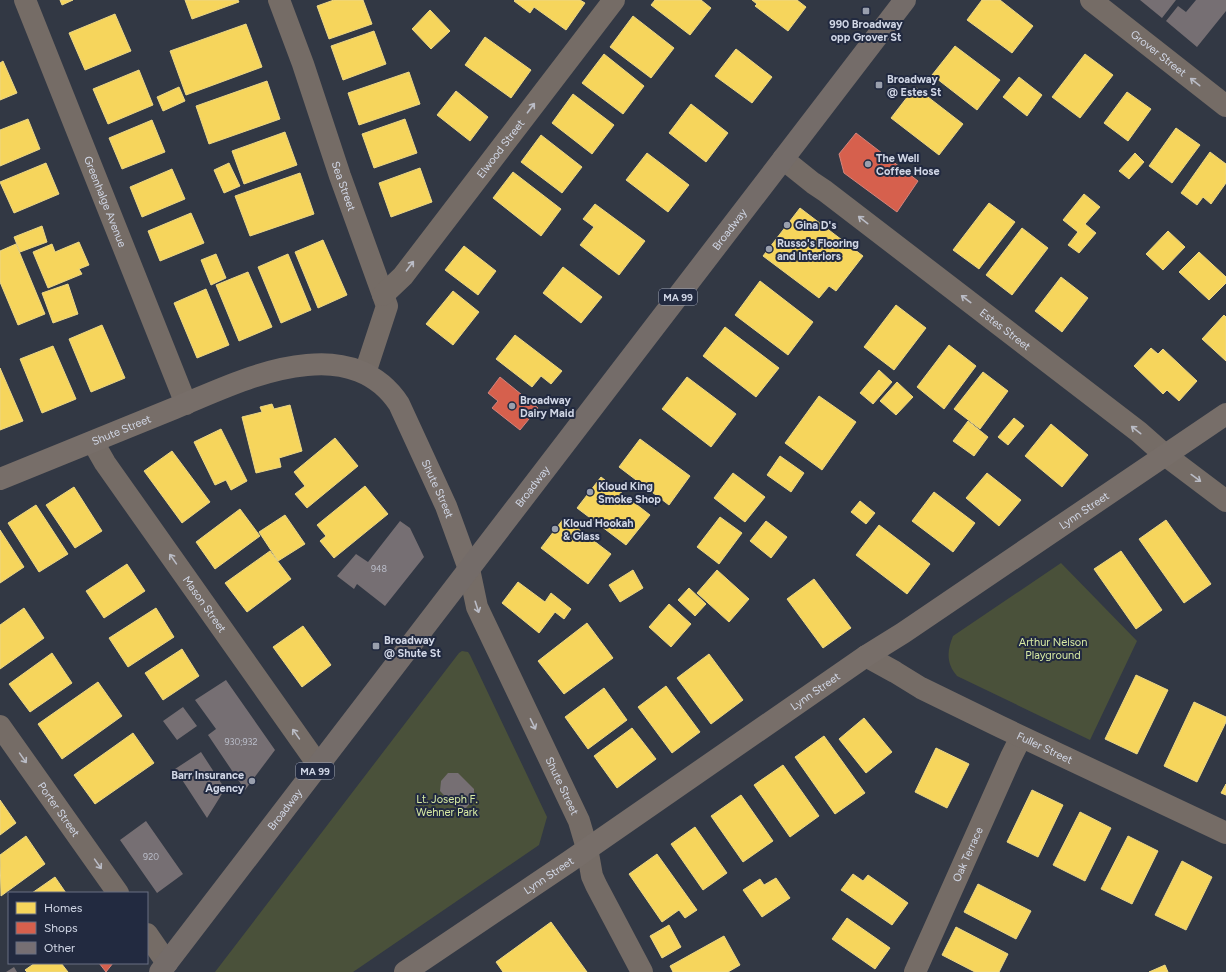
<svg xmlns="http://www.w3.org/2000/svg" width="1226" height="972" viewBox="0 0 1226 972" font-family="Figtree,sans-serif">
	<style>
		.green { fill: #4a513a }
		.homes { fill: #f6d55c; stroke: #ebd685 }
		.shops { fill: #d6604d; stroke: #d4847b }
		.building { fill: #766f73 }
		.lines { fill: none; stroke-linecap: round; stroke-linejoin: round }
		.minor { stroke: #756c66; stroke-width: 22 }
		.tertiary { stroke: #756c66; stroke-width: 22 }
		.secondary { stroke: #776e69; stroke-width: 22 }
		.primary { stroke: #746c69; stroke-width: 22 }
		.oneway { stroke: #babcc6 }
		.poi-dot { fill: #999fad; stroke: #222a40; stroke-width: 1.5 }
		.labels { text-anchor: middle; stroke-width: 4; stroke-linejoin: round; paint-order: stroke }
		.number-label { font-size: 9px; fill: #babdc9 }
		.shield { fill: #222a40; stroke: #9ca3b4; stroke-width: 1 }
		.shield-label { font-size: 10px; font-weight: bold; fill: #d1d7e6 }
		.poi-label { font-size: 11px; font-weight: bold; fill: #d1d7e6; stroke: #222a40; text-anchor: start }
		.street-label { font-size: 11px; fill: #d1d7e6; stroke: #222a40 }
		.park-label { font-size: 11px; fill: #d8eba3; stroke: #222a40 }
	</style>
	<rect width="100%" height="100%" fill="#323844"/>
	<path class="green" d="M1061,563L1137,641L1090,740L957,676C946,663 947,651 953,636Z
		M462,651L468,652L470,655L547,817L539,845L353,972H215L449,666L459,653Z"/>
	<path class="homes" d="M60,0H73L62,5Z
		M185,0H238L239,2L192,19Z
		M334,0H363L372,24L329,39L317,6Z
		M515,0H580L585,3L566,30L534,7L530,13L514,1Z
		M655,0H701L711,8L690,35L651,5Z
		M752,0H797L806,7L788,31L755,6L757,4Z
		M982,0H1000L1033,26L1012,53L967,20Z
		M430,10L450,31L431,49L412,29Z
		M115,14L131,51L85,70L69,33Z
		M633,16L674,48L651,78L610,47Z
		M246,24L262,67L186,95L170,51Z
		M374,31L386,64L343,80L331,46Z
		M485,37L531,70L511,98L465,65Z
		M955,46L1000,80L977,110L932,75Z
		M736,49L772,77L752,103L715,76Z
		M604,54L644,86L623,114L582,83Z
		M1085,54L1113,75L1080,118L1052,97Z
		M3,61L17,93L0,100V63Z
		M139,70L153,105L108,124L93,89Z
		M409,72L420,104L359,125L348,93Z
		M1019,77L1042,95L1027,116L1003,97Z
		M267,81L280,119L209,144L196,106Z
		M179,87L185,101L163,111L157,97Z
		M915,87L963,124L939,155L891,118Z
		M456,91L488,117L470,141L437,115Z
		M1127,92L1151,109L1128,141L1104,123Z
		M573,94L614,125L592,154L552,123Z
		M691,104L728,133L706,162L669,133Z
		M28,119L40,149L0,166V130Z
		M405,119L417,153L374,168L362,134Z
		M152,120L165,152L122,169L109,138Z
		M1176,128L1200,145L1172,183L1149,166Z
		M285,132L297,165L244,184L232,151Z
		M541,135L582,167L562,193L521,162Z
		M1210,152L1226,164V183L1211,204L1203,197L1197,205L1181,193Z
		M647,153L689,185L668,212L626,180Z
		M1135,153L1144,162L1129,179L1119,171Z
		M46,163L59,194L14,213L0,182Z
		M229,163L240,186L224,193L214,170Z
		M420,168L432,202L391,217L379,183Z
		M172,169L185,199L142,217L130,187Z
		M513,172L561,209L541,236L493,198Z
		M300,173L314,214L250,236L235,196Z
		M1084,194L1100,207L1085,224L1096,233L1079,253L1068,245L1078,232L1063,220Z
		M989,203L1015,222L979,269L953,250Z
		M595,204L645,241L619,275L580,245L594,227L583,219Z
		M800,208L863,256L836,291L829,286L819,298L763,256Z
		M191,213L204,243L160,261L148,231Z
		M42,226L47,242L20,252L14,237Z
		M1022,228L1048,248L1012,295L986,275Z
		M1168,231L1185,247L1163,270L1146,254Z
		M323,240L347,295L318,308L295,252Z
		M79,242L89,265L79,269L82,274L48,288L33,252L52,244L55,252Z
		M16,244L45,314L18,325L0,282V251Z
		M464,246L496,271L478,295L445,270Z
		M1199,252L1226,277V283L1209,300L1179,272Z
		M216,254L226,278L211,285L201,260Z
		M288,254L311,310L281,323L258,267Z
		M563,267L602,297L581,323L543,293Z
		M248,272L272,327L239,341L216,285Z
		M1061,277L1088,298L1062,332L1035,311Z
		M760,281L813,322L788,355L735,315Z
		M68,284L78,314L53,323L42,293Z
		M206,289L229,345L197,358L174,303Z
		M453,291L479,312L453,345L426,324Z
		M896,305L926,328L894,370L864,347Z
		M1224,315L1226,317V361L1202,339Z
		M102,325L125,378L91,392L69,339Z
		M725,327L779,368L756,397L703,356Z
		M515,335L562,371L551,384L541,376L532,387L496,359Z
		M949,345L976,366L944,409L917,387Z
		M53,346L76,399L42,413L20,359Z
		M1151,348L1158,354L1163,349L1197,381L1179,401L1167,390L1163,394L1134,366Z
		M0,368L23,421L0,430Z
		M879,370L892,382L873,404L860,393Z
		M983,372L1008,391L980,429L954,409Z
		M687,377L736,414L711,447L662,409Z
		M897,382L913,397L896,415L880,401Z
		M819,396L856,422L822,470L785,443Z
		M272,404L274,409L290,405L302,451L279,458L281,467L256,473L242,417L262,412L260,407Z
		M1014,418L1024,426L1008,445L998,437Z
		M968,421L988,437L974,456L953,441Z
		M1051,424L1088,455L1062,487L1025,456Z
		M221,429L247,481L231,490L226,480L215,485L194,442Z
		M335,438L358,466L307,508L295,494L305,486L294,472Z
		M640,439L690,476L669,505L619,467Z
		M172,451L210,502L182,523L144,471Z
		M780,456L804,473L791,492L767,475Z
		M733,473L765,497L745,522L714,498Z
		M987,473L1021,500L999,526L966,498Z
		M601,477L650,515L626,545L577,508Z
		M365,486L388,514L334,558L320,541L326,536L317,525Z
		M74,487L102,531L75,548L46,505Z
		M934,492L975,523L953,552L912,521Z
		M860,501L875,513L866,524L851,512Z
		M36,505L68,554L39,572L8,523Z
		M240,509L260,536L215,569L196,542Z
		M285,515L305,544L278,561L259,532Z
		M720,517L742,533L719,564L697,547Z
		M564,518L611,554L588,584L541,548Z
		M1166,520L1211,584L1184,603L1139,539Z
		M766,521L787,537L771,558L750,541Z
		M879,525L930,564L907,594L856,555Z
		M0,530L24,567L0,583Z
		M270,551L291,579L247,612L225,583Z
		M1121,551L1162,610L1136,629L1094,569Z
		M127,564L145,591L104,618L86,591Z
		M633,570L643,588L620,602L609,585Z
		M717,570L749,599L729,622L697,593Z
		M814,579L851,628L823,648L787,599Z
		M518,582L545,602L551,593L571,609L564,619L555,612L539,633L502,603Z
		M689,588L706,604L695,616L678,600Z
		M669,604L691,624L671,647L649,627Z
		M24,608L44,638L0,669V625Z
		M156,608L174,637L128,667L109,638Z
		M587,623L613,658L564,694L538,661Z
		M303,626L331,665L302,687L273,647Z
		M182,649L199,676L163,700L145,673Z
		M52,653L72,683L30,712L9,684Z
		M709,654L743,700L711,724L677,678Z
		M1136,675L1168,690L1137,754L1105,739Z
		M98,682L122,716L62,759L38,724Z
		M666,686L700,732L672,753L638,707Z
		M604,688L627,720L588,749L565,717Z
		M1194,702L1226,717V722L1197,782L1164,766Z
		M864,718L892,752L866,773L839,739Z
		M632,728L656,759L617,788L594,756Z
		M133,733L154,763L95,804L74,775Z
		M824,736L865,793L835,814L795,757Z
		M936,748L969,764L947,808L915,792Z
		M783,765L819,816L790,837L754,785Z
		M1226,784V795L1221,793Z
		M1032,790L1063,805L1038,857L1007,842Z
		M741,795L773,841L743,862L711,816Z
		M0,800L16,823L0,835Z
		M1080,812L1111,828L1085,881L1053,865Z
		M695,827L727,873L703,890L671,844Z
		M26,836L45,864L1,896L0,855Z
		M1128,836L1158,851L1132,904L1101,889Z
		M657,854L697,910L685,918L679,910L662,922L629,874Z
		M1182,861L1212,877L1186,930L1155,915Z
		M853,874L863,881L868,875L908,903L892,925L841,890Z
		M55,877L66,893H32Z
		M776,878L790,898L762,917L743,890L760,879L764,885Z
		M978,884L1031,911L1016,939L964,912Z
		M847,918L890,948L875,969L832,939Z
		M551,922L587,972H503L496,962Z
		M669,925L681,947L662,958L650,936Z
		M956,927L1008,954L999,972H975L942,955Z
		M724,936L740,965L728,972H673L670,966Z
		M35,963H61L68,972H27L25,970Z
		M1165,965L1168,972H1149Z"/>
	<path class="shops" d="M856,133L918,181L897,212L844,173L839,154Z
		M500,377L538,408L520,430L492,408L498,401L488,393Z
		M99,963H113L106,972Z"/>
	<path class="building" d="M1140,0H1176L1162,18Z
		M1196,0H1226V11L1197,47L1166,21L1178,6L1186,12Z
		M400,521L410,528L424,557L385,606L357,584L354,589L337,576L356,554L368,562Z
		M226,680L275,750L245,790L208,735L216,729L195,700Z
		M183,707L197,726L177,740L163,721Z
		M201,752L225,789L207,818L175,769Z
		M448,773H458L474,789V799L466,808L455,807L440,791L441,781Z
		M146,821L183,874L157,893L120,840Z
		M14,967L17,972H6Z"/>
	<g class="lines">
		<g class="minor">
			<path id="s1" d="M25,0L186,404"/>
			<path id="s2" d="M279,0L303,64L340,176L387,306L365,373"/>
			<path id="s3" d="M1091,0L1226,106"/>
			<path id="s4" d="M783,159L813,183L825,191L1139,432L1165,455L1226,501"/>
			<path id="s5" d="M383,295L403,276L614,0"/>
			<path id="s6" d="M93,442L105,463L319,766"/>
			<path id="s7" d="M469,569L477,607L579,821L587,848L592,876L596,885L642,972"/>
			<path id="s8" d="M0,726L118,893"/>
			<path d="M147,934L167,963"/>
			<path id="s9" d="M915,972L1011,757L1021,737"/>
		</g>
		<path class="tertiary" id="s10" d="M866,656L895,672L921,688L1001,727L1226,833"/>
		<g class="secondary">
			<path id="s11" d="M0,479C58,456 116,432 175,408C217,391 261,369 307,365C344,361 378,372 399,404L446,506L469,569"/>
			<path id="s12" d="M405,972L570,861L866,656L903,633L1226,414"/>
		</g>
		<path class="primary" id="s13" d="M160,972L905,0"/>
	</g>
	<defs><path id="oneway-shaft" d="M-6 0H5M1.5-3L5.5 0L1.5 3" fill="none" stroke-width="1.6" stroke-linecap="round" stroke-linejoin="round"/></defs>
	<g class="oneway">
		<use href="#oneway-shaft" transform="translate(1195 82) rotate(-142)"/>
		<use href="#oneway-shaft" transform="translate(531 108) rotate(-53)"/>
		<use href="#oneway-shaft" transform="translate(863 220) rotate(-142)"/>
		<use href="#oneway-shaft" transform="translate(410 266) rotate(-53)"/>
		<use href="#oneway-shaft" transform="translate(966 299) rotate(-143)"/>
		<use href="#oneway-shaft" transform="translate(1136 430) rotate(-142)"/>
		<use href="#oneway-shaft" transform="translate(1196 478) rotate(36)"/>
		<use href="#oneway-shaft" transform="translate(173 559) rotate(-125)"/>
		<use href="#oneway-shaft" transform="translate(477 607) rotate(72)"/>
		<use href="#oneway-shaft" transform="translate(533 724) rotate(64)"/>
		<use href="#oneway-shaft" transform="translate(296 734) rotate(-125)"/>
		<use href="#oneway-shaft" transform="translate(23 758) rotate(55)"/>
		<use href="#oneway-shaft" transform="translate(98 864) rotate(55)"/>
	</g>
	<g class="poi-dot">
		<rect x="862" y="7" width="8" height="8" rx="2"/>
		<rect x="875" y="81" width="8" height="8" rx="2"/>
		<circle cx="868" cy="164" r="4"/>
		<circle cx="787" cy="225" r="4"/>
		<circle cx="769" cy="249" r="4"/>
		<circle cx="512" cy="406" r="4"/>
		<circle cx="590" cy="492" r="4"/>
		<circle cx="555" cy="529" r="4"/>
		<rect x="372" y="642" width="8" height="8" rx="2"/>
		<circle cx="252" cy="781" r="4"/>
	</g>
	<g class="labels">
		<g class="number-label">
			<text x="379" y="572">948</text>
			<text x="241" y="745">930;932</text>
			<text x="151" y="860">920</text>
		</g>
		<g class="shield">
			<rect x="659" y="289" width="38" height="16" rx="3"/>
			<rect x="296" y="763" width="38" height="16" rx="3"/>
		</g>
		<g class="shield-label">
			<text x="678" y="301">MA 99</text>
			<text x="315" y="775">MA 99</text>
		</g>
		<g class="poi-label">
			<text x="866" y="28" text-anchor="middle">990 Broadway<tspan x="866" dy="13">opp Grover St</tspan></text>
			<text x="887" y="83">Broadway<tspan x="887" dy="13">@ Estes St</tspan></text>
			<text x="876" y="162">The Well<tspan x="876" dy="13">Coffee Hose</tspan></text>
			<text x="795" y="229">Gina D's</text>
			<text x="777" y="247">Russo's Flooring<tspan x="777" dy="13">and Interiors</tspan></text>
			<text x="520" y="404">Broadway<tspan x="520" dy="13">Dairy Maid</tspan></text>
			<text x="598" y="490">Kloud King<tspan x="598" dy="13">Smoke Shop</tspan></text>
			<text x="563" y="527">Kloud Hookah<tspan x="563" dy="13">&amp; Glass</tspan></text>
			<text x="384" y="644">Broadway<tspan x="384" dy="13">@ Shute St</tspan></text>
			<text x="244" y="779" text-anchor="end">Barr Insurance<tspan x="244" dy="13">Agency</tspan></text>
		</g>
		<g class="street-label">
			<text dy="4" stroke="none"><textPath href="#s3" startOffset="86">Grover Street</textPath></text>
			<text dy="4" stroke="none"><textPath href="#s5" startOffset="188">Elwood Street</textPath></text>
			<text dy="4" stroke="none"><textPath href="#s2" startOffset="197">Sea Street</textPath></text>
			<text dy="4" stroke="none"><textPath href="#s1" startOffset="217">Greenhalge Avenue</textPath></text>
			<text dy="4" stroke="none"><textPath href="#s13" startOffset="936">Broadway</textPath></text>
			<text dy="4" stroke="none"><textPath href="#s4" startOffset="280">Estes Street</textPath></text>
			<text dy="4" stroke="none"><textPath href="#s11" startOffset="131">Shute Street</textPath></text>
			<text dy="4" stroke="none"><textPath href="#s13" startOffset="612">Broadway</textPath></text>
			<text dy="4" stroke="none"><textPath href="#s11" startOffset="527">Shute Street</textPath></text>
			<text dy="4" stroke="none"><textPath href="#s12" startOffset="821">Lynn Street</textPath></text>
			<text dy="4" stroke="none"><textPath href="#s6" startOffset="197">Mason Street</textPath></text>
			<text dy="4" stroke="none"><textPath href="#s12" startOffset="497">Lynn Street</textPath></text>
			<text dy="4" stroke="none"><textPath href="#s10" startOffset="201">Fuller Street</textPath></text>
			<text dy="4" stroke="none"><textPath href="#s7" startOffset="237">Shute Street</textPath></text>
			<text dy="4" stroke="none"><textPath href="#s8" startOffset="102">Porter Street</textPath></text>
			<text dy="4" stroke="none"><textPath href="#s13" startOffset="205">Broadway</textPath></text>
			<text dy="4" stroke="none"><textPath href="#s9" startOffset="129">Oak Terrace</textPath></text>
			<text dy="4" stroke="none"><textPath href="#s12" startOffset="173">Lynn Street</textPath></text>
		</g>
		<g class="park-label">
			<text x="1053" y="646">Arthur Nelson<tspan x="1053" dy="13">Playground</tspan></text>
			<text x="447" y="803">Lt. Joseph F.<tspan x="447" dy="13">Wehner Park</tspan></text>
		</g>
	</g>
	<rect x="8" y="892" width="140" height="72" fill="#222a40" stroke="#686f82"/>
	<rect x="16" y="902" width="20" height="12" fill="#f6d55c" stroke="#686f82"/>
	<text x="44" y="912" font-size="12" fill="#d1d7e6">Homes</text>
	<rect x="16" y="922" width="20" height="12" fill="#d6604d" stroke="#686f82"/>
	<text x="44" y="932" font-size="12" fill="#d1d7e6">Shops</text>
	<rect x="16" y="942" width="20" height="12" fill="#766f73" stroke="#686f82"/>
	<text x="44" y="952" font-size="12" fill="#d1d7e6">Other</text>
</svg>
